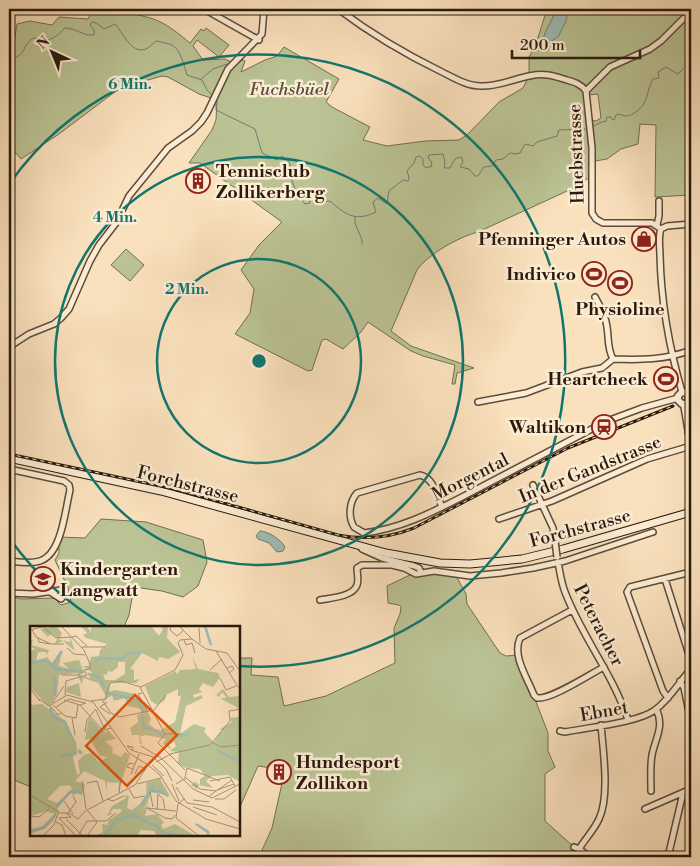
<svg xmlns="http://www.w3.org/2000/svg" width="700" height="866" viewBox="0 0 700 866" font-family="'Libre Bodoni',serif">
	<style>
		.green { fill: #bbc394; stroke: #726e50; fill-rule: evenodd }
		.water { fill: #9ebdb5; stroke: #6f7c72 }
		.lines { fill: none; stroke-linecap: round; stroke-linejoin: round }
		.stream { stroke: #6f7c72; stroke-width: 1 }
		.minor-casing { stroke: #5d4c39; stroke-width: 8 }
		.tertiary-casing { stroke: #5d4c39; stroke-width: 9 }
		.secondary-casing { stroke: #291a0d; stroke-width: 9 }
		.minor { stroke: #fcecd4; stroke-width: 5 }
		.tertiary { stroke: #fcecd4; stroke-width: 6 }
		.secondary { stroke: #fcecd4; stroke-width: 7 }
		.rail-casing { stroke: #291a0d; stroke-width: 3 }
		.rail { stroke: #fcecd4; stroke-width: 1; stroke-dasharray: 4; stroke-linecap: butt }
		.minor-bridge-casing { stroke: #5d4c39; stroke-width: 8; stroke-linecap: butt }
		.minor-bridge { stroke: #fcecd4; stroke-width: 5 }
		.ring { fill: none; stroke: #0f766e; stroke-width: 2.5 }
		.labels { text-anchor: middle; stroke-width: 5; stroke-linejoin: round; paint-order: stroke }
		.park-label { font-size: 18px; font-style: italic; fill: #554d36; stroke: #fcecd4 }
		.street-label { font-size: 18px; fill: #291a0d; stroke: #fcecd4 }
		.poi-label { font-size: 18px; font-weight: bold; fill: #291a0d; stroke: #fcecd4; text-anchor: end }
		.inset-river { fill: none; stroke: #9ebdb5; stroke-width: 2.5 }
		.inset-road { fill: none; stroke: #a69177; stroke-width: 1 }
		.view { fill: #de560c; fill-opacity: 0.15; stroke: #de560c; stroke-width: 2.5 }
		.inset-edge { fill: none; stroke: #291a0d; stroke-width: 2.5 }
		.centre { fill: #0f766e; stroke: #fcecd4; stroke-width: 2.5 }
		.ring-label { font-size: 15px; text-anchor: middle; font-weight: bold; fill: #0f766e; stroke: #fcecd4; stroke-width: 5; stroke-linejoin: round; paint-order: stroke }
	</style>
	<rect width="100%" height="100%" fill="#fae1bd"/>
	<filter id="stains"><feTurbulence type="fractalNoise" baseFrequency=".004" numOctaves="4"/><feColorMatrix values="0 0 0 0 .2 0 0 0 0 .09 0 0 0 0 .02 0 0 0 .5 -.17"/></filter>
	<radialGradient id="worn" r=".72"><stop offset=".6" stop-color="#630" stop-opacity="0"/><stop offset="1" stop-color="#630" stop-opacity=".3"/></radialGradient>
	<path class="green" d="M547,9H691V195L655,197L656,125L640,124L638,144L621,149L607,159L595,161L594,184L591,176L578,186L478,232C459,237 428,254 417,270L391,331L411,346L474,368L457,373L455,384H452L455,365L423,356L411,351L368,322L361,332L343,349L326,339L322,340L312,370L308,371L235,334L250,313L254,289L241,270L259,245L282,222L200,163H189L212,130L216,120L217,100L199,94L168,77L162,76L120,88L59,134L21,159L9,145V51L13,50L17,24L30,21L52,25L59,17L88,19L93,10C109,11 145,14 158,21C170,26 180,35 190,43L201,29L204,31L206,28L229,45L219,57L197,40L193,46L203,60L225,59L235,64L243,60L245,61L241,72L265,60L277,56L284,47L339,79L326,102L332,107L370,127L363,140L387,146L425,141L459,140L467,135L499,102L523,88L529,76V57L536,44ZM598,94L601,118L596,121L590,120L588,95Z
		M126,249L144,265L130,281L111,265Z
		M101,519L146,522L203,540L207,562L198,586L183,597L162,591L134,587L129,615L124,627H31V787L9,778V596L22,599L54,598L61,605L71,602L68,588L55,560L59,553V548L56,547L59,537L85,538Z
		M428,572L455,574L466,594L467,604L500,653L506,656L518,655L548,733V751L555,767L545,774V821L574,847L590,857H259L272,828L285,770L258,766L239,809V658H252L251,675L278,677L284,706L326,696L395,663L394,628L400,614L401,607L399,605L388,603L387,586L414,573Z"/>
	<path class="water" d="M559,9H563L567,17L566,21L558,37L550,42L545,48H542L541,46L545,33L556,11Z
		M260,531C270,532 280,539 285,547L283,551L277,552L269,543L258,539L256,536Z"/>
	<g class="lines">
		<path class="stream" d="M9,59C26,57 21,47 33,38C50,41 52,41 65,28C76,28 82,36 94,35V30L90,25L92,22L96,23L104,29L115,24C122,31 131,55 146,49C149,48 153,43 156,41C161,42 167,43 172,45C181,50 184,66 187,75L202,80L207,90L211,94
			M686,64L691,56
			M201,79L213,69L227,64
			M216,100V110L255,129L262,153L277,160L282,156L290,163C290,182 294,189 305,204L310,203L309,198L311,196L315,197C318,203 323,202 330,201C346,215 355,222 376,212L373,202L378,198L387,204L389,191L403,180L408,181L409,177L407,171L414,163L416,157L420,156L423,159V165L426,168L432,166L431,161L428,158L429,155L443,154L445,163L444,168H450L455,159L460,157L462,158L463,162L460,167L469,169L475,176H478L484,167L492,166L496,160L503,159L510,153L516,154L520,153L525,144L533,146L537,142L557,136L559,130L589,129
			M592,127L599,123L606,121L607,117H611L612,119L614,120L616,115L619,114C627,117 629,117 637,111C649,103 646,91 653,79L659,78L658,72L666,67L678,74L683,69
			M355,217V223L362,240V244"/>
		<defs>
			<path id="minor" d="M204,9L259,40
				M338,9C370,33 405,54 442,72C454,78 467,86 481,86C504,87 525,72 548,75C554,76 561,78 567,80C574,82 581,84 586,91
				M586,91L592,148V213L596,219L603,223H652L661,229
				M586,91L610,67L650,49L661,41L691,11
				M657,225L659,216V201
				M661,229C658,237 660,247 660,255C661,302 669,347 682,392
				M661,229L667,226L691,224
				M595,297C600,306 606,316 607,327C609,339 607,348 613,359
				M9,347L29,334L54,324L61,318L69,309L90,261L99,245L116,223L129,196L168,148L192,131L201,122L207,113L228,69L262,34L264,9
				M613,359C640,360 666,360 691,350
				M478,402L526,393L582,372L602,368L613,359
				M9,469L64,481L69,485L70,490C65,510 62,554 40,561C30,564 19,562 9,561
				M533,485L553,528L555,541
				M442,507C437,496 434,478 420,475L357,493C349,502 348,517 354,527L364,533C399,529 431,513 462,497L607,421L642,408L678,398
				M499,519L552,501L647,459L691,446
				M362,549L382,558L414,566L419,568L421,573
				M558,562C560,572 561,582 565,592C582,637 613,674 628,720
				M665,579L691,661
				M9,593L33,594L61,590L63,592L64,596L61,599L50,592
				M320,600C330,598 353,597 357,585C359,580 357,574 357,568L362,565H392L404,568L416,574L434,571L470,576L501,573L533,568L565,561L653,532
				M572,610L520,638C512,656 527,677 534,695L537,698C551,700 590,674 604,667
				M680,681L684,688L691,722
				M668,698L663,691L627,592L630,587L691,572
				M560,731L565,732C590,727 637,723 655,710C670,699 679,682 691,669
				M651,791C651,779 650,766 652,755C655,739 665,726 656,709
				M645,809L691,789
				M574,847L579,849L590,857
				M579,849C585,839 594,830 599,819C610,796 603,750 601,725
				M668,857L683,793"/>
			<path id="tertiary" d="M690,396L688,393L682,392L678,396V400L682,404H686L691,396
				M684,404L691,445"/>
			<path id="secondary" d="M9,458L161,491L386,553L440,563L470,564L522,559L563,549L691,512"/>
		</defs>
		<use href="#minor" class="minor-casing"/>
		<use href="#tertiary" class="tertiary-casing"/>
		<use href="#secondary" class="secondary-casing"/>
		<use href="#minor" class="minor"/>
		<use href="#tertiary" class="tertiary"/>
		<use href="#secondary" class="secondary"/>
		<defs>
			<path id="rail" d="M9,454L174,489L338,535C364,540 389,538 414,528L568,448L673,406"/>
		</defs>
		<use href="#rail" class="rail-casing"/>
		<use href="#rail" class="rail"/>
		<defs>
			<path id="minor-bridge" d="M555,541L557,557"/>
		</defs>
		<use href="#minor-bridge" class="minor-bridge-casing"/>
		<use href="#minor-bridge" class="minor-bridge"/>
	</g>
	<g class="ring">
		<circle cx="259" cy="361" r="102"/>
		<circle cx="259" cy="361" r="204"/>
		<path d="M106 626A306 306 0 0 1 10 539M10 183A306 306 0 1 1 240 666"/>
	</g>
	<defs>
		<symbol id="building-ring" viewBox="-11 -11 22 22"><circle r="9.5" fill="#fcecd4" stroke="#8f2418" stroke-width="1.5"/><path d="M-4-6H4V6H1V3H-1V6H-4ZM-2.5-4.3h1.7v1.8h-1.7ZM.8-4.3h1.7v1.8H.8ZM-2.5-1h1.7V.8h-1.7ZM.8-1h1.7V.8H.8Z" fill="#8f2418"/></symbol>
		<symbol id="shop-ring" viewBox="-11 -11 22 22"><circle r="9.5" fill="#fcecd4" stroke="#8f2418" stroke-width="1.5"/><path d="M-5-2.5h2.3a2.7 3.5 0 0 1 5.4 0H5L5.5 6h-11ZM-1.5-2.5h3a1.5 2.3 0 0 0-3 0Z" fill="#8f2418"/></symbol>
		<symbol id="stadium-ring" viewBox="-11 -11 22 22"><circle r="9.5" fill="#fcecd4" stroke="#8f2418" stroke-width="1.5"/><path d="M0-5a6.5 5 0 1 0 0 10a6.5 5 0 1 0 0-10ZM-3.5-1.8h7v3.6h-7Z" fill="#8f2418"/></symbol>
		<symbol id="station-ring" viewBox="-11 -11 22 22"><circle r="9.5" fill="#fcecd4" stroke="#8f2418" stroke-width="1.5"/><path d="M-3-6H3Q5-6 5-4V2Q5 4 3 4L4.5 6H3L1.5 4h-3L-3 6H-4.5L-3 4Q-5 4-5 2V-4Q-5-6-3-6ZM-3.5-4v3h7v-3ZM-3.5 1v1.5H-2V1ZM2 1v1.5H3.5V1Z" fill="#8f2418"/></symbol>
		<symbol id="school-ring" viewBox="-11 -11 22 22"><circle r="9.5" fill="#fcecd4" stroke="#8f2418" stroke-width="1.5"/><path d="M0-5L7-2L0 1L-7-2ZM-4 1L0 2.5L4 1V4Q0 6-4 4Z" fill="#8f2418"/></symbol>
	</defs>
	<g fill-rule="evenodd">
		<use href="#building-ring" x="184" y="167" width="28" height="28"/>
		<use href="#shop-ring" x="630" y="225" width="28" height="28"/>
		<use href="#stadium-ring" x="580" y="260" width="28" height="28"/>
		<use href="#stadium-ring" x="606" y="269" width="28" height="28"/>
		<use href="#stadium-ring" x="652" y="365" width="28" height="28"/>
		<use href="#station-ring" x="590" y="413" width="28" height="28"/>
		<use href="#school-ring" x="29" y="565" width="28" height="28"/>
		<use href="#building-ring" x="265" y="758" width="28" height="28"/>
	</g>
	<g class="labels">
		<g class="park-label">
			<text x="289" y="95">Fuchsbüel</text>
		</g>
		<g class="street-label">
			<text transform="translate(576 154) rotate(-92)" y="6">Huebstrasse</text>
			<text transform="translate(590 469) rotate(-22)" y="6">In der Gandstrasse</text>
			<text transform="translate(470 477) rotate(-27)" y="6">Morgental</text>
			<text transform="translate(188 484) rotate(14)" y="6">Forchstrasse</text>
			<text transform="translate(580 528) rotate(-15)" y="6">Forchstrasse</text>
			<text transform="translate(599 625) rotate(63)" y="6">Peteracher</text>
			<text transform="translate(604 711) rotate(-10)" y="6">Ebnet</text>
		</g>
		<g class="poi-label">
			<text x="216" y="177" text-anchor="start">Tennisclub<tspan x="216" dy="21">Zollikerberg</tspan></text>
			<text x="626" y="245">Pfenninger Autos</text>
			<text x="576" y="280">Indivico</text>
			<text x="620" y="315" text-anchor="middle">Physioline</text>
			<text x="648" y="385">Heartcheck</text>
			<text x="586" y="433">Waltikon</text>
			<text x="60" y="575" text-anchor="start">Kindergarten<tspan x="60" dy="21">Langwatt</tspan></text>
			<text x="296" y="768" text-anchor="start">Hundesport<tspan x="296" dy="21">Zollikon</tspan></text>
		</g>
	</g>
	<g transform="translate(30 626)">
		<rect width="210" height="210" fill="#fae1bd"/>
		<path d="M26,0L32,7L29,14L40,16V11L45,25L33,15L24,19L28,12L21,8L18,11L10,3ZM51,0H57L61,6V0H121L129,10L133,3L130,0H138L137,12L150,26L138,33L129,31L128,35L112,27L100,43L104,44V54L110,53L106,57H80L79,66L85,64L106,68L102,72L110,75L116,82L121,93L119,98L125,103L131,104L145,96L151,70H148V63L136,69L135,74L127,79L121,75L115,60L146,45L147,49L150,44L166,43L162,30L168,43L188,47L190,51L183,61L173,57L169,63L172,66L163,69L164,72L171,69L173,72L156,80L150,108L164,98L176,102L174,106L184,116L190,106H193L190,103L202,96L200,92L210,91V156L198,149L182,150L176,155L183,162L169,159L167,163L161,159L165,156L170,159V153L175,150L170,143L157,142L158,140L155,142L148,137L149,126L140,125L146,120L144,116L139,119L141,123L133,118L136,113L115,109L110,111L112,118H110L109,109H102L100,102L108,96L107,89L112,87L111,83L98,80L95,72L84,75L82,69L73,76L76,70L68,57L53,52L52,59L47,47L29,49L27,67L20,79H17L0,61V25L5,23L0,20V13L3,14L1,19L19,24L17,29L16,26H8L6,35L17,31L22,37L32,24L29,40L39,43L33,37L49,34L54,47L50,49L60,52L62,46L53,40H59L61,31L69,30L70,24L77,18L56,12L53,9L57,7ZM88,36H95V48L85,54H75L73,48L77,49L78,45L82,46L88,41ZM49,57L51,71L36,66L37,61ZM193,63L199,71L210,70V83L190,72H197L192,66L189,71L186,69ZM12,78L35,95L46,116L47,125L50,123L53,127L50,129L47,125L43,132L47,149L50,147L48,135L54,129L61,127L69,136L78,131L70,130L60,113L55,114L59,91L75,108L78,104L86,113L75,115L83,122L82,127L91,131L95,126L100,129L88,166L89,157L77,156V165L75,155L54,145L45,155L55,158L52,169L46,167L44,170L41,167L27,180L28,185L23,195L14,203L0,208V203L10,202L25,188L16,185L1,190L0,79ZM40,159L42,163L27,177L17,173L30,160ZM130,153L140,170L121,166L117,178L111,184L118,179L115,190L127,188L134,197L131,199L133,203L145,198L166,210H127L124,205L110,204L108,210H65L73,206L72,198L77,199L79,194L91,186L92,183H83L80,187L83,188L77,190L82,180L96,172L94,169L99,170L97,182L102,184L117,173L116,157Z" fill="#bbc394" fill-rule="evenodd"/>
		<path class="inset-river" d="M175,0L181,19M65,36L70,32L91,33L100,27H111M0,37L15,34L26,43L54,46M22,40L32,25M58,48L69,51L75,62M25,51V70M78,67L108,74L113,86M20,82L24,91L35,96L41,110M112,89L114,102H121L132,109M143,112L159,108M187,124L208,135M29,131L47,127M121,165H130L138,170M111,179L124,159M26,182L40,166L49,165L51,168M166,198L178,206V210M0,205L15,201L25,189M75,210L86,194L103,189L128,201L131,206L152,210"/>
		<path class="inset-road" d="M31,0L54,24L60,38V43L54,44L57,49L36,55L35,69M141,0L140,4L147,10L154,4M149,0L162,13M13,1L26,12L42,11M169,2L170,17M0,4L16,0M2,4L6,11L21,18H34M42,11L46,10L57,20M8,12L9,16L20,18M154,14L156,19L162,17L165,27M52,21H75M37,22L44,28L55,29M186,25L210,64M197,42L202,40L204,43L199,47M180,44L192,33M32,49H50M190,52L196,64L206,60M110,61L135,108M0,62L10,75M112,67L108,68L118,86M9,73L19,80L37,69L63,76L99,127L118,139L105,159L57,184M34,74L50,79L56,77M72,74L81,87L90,91L124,84M61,75L75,73L80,57L91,55L111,61L145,44L153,29L148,17L150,14L162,13L176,23L197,27L210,45M77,76L70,81L80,88M22,77L34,60M23,79L35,90L46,92L48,79M50,79L75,107M20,80L28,89L31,87M26,81L39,73L55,77M66,84L75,104L81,102M124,84L136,69M42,92L45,109M55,106L57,94L66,83M135,108L128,117L155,144M135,108H152M183,117L191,121L210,119M111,120L131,132L163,163L182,172L210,158M102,124L103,121L97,120L101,124H102L104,125L117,129L123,131M140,128L180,119L200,95L199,85L210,83M124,132L136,143L142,155M126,136L141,128M118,139L130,149L146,175L176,193L210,203M122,139L134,150M103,143L97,141L99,137L104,138M101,148L109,128M105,148L109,140L115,143M155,152L157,142L190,155M52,155L56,183M180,155L200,151L205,160M57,157L67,155L73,175M107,158L131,152M142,158L149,175M146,158L156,152L170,163L186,165M146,161L157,177L182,181L210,196M99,163L104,172L115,170M187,164L204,158M120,166L123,181M89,167L91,152M0,169L29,186M179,170L202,154M77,173L83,175L94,170M154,173L148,178L146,192L169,210M185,173H194L206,164M163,174L179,176M34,175L43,188M163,181L187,189M127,183L128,168L133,173L135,183M57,184L67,196L57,210M145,189L142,193L135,192L117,182L146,185M0,190L9,191L19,183M29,192L41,191L37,188L46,176L43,170M29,192L46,210M36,193L53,210M57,195H76L86,187M26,196L32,199L36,210M13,210L24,199L28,187H39L48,193L56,184M48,210L57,195"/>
		<path class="view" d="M105,69L147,109L97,160L56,120Z"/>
		<rect width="210" height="210" class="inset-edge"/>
	</g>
	<circle cx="259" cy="361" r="8" class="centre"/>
	<g class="ring-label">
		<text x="130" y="89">6 Min.</text>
		<text x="115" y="222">4 Min.</text>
		<text x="187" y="294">2 Min.</text>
	</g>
	<rect width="700" height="866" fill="none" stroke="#fae1bd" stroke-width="30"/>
	<rect x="10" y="10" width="680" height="846" fill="none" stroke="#291a0d" stroke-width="2.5"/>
	<rect x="15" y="15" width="670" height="836" fill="none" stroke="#291a0d"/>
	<g transform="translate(52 52) rotate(316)" stroke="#fcecd4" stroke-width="4" paint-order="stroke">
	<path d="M0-4L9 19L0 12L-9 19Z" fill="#291a0d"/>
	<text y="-8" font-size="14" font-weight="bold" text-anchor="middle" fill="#291a0d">N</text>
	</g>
	<path d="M512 50v8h128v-8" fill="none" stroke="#291a0d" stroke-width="2.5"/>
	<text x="520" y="50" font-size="15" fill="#291a0d" stroke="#fcecd4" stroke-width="4" paint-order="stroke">200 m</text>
	<rect width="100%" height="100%" filter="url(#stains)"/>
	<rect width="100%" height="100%" fill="url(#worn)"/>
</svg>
